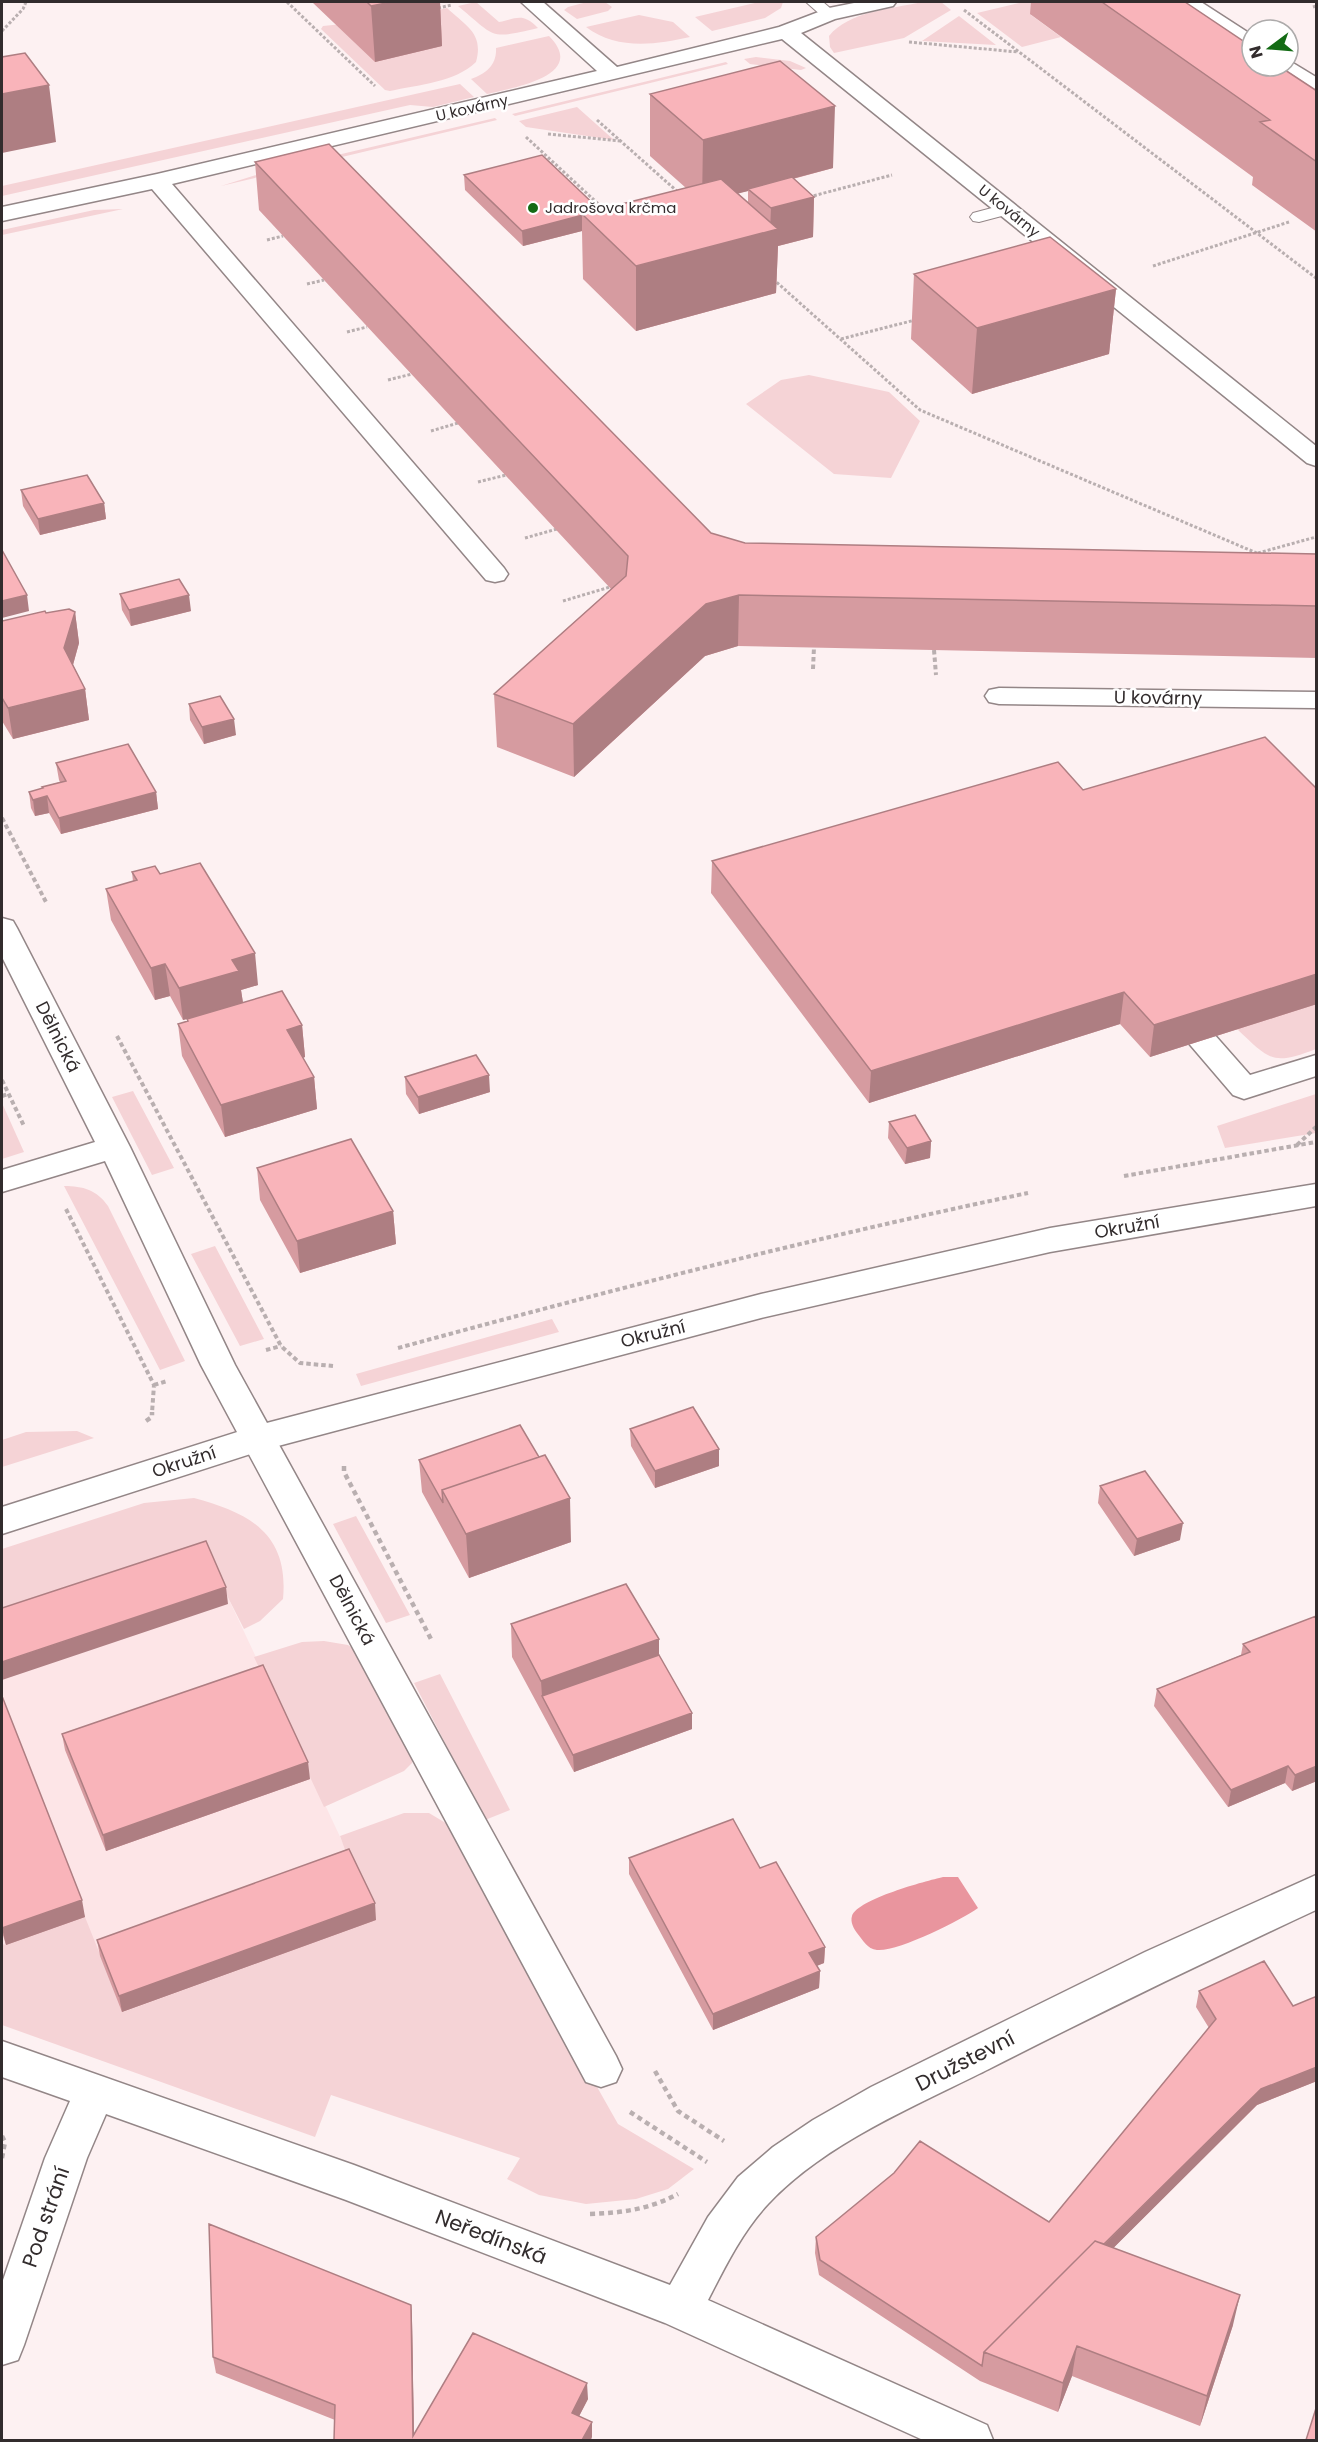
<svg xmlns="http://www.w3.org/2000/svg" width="1318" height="2442" viewBox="0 0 1318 2442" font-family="Poppins,sans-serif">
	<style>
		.built { fill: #fde5e7 }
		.green { fill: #f5d3d6 }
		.water { fill: #e9959e }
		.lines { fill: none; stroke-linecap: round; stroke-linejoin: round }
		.service-casing { stroke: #938687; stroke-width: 2 }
		.minor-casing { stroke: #938687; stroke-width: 3 }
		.tertiary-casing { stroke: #938687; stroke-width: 3 }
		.path-far2 { stroke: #b9afb0; stroke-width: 3; stroke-dasharray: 3 2; stroke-linecap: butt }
		.path-far1 { stroke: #b9afb0; stroke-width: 4; stroke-dasharray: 4.5 3; stroke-linecap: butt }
		.path { stroke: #b9afb0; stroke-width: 4.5; stroke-dasharray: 5 4; stroke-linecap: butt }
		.service { fill: #fff; fill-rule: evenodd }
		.minor { fill: #fff; fill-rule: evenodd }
		.tertiary { fill: #fff; fill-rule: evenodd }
		.wall { fill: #d69ba0; fill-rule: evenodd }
		.shaded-wall { fill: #ae7e82 }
		.building { fill: #f9b4ba; stroke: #ae7e82; stroke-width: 1.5 }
		.poi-dot { fill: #136b14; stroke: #fff; stroke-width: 2 }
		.labels { text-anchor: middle; stroke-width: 5; stroke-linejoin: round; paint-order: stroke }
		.far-street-label { font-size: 15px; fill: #322c2d; stroke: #fff }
		.far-poi-label { font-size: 15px; fill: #322c2d; stroke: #fff; text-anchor: start }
		.street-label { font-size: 18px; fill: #322c2d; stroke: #fff }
		.near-street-label { font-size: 21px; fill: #322c2d; stroke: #fff }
	</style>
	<rect width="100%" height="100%" fill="#fdf1f2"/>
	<path class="built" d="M209,1557L379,1920L120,2014L2,1947V1625Z"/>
	<path class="green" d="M476,2L499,22C518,18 523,13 538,28C488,40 496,37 458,6Z
		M587,2H605L612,7L608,11L577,19L564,10L568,7Z
		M759,2H783L781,8L765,18L712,31L695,17Z
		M922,2H941L951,10L904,38L834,53L830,47L829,36C849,11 892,9 922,2Z
		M1023,2H1081L1031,15L1061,37L1022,47L977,13Z
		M447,8C466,26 484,33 476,62C456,82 417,85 390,91L385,90L321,29L323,26L410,17Z
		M639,15L673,22L690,37C655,45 616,50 586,27Z
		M959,16L996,45L922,41Z
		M549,36C589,76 512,88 487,94L471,79C486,74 497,65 496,48Z
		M756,57L790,61L806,68L801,70L750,64L744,59Z
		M726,62L728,64L515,116L512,114Z
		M460,84L474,97L433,107L410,105L2,196V186Z
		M577,107L614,140L526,127L519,121Z
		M495,118L497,120L221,186L269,171Z
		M123,209L2,235V230L94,210Z
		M809,375L889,392L920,421L891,478L834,474L746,404L781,380Z
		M1316,1004V1049C1272,1066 1270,1060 1237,1029Z
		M133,1091L174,1168L152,1175L112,1097Z
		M1316,1094V1133L1225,1148L1217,1126Z
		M2,1103L24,1152L2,1159Z
		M64,1186C83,1186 97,1190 108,1206L185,1361L160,1370Z
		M215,1246L264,1339L240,1346L191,1254Z
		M552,1319L559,1332L361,1386L356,1374Z
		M77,1431L94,1438L2,1467V1440L26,1432Z
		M194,1498C250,1513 289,1534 283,1599L260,1621L244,1629L208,1558L2,1626V1549L144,1503Z
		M356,1516L410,1615L386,1623L333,1524Z
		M324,1641L348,1645L361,1654L412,1750V1763L404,1771L324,1807L254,1657L302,1642Z
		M440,1674L510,1810L485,1820L414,1683Z
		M404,1813H429L449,1825L618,2124L694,2169L668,2189L636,2199L586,2204L539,2195L507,2179L520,2158L331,2095L315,2137L2,2025V1944L6,1945L85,1917L123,2012L376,1920L351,1866L340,1836Z"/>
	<path class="water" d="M943,1877H958L978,1908C961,1920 898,1952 877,1950C867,1949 863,1940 857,1933C854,1929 850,1922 852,1916C858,1899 926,1881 943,1877Z"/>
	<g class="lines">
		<defs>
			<path id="service" d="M806,2H823L837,14L829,19L823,17Z
				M1007,204L1013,205L1016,209L1013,213L979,222L973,221L970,217L973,213Z"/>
			<path id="minor" d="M521,2H543L617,67L779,27L829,8L859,2H896L893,6L835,19L801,33L1316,446V466L1307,463L782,39L172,184L504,568L508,574L504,580L495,582L486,580L152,189L2,221V207L157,174L597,71Z
				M1178,2H1201L1252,35V50L1244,49L1181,6Z
				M1288,60L1316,77V92L1308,91L1278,71L1275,66H1288Z
				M999,688L1316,692V708L999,704L989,702L985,696L989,690Z
				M2,918L13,921L17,928L130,1147L235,1365L616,2056L622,2069L616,2082L601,2087L586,2082L201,1365L105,1161L2,1192V1170L95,1142L2,957Z
				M1202,1030L1213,1033L1250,1075L1316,1055V1076L1244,1099L1233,1095L1186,1040L1191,1033Z
				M1316,1875V1910C1206,1961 1097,2014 989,2069C915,2106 825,2143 768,2204C742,2232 725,2267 708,2300L987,2425L993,2440H923L665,2323L346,2200L106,2114L87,2158L24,2345L18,2360L2,2365V2283L45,2158L70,2101L2,2077V2041L354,2165L670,2285L708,2217L738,2177L773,2147L813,2120L871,2087L1145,1952Z"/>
			<path id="tertiary" d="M1316,1184V1206L1050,1252L761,1318L263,1450L2,1534V1507L259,1425L761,1294L1050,1228Z"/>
		</defs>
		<use href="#service" class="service-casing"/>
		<use href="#minor" class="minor-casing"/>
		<use href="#tertiary" class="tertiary-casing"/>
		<path class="path-far2" d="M287,2L375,86
			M1313,7L1316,6
			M438,8L452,5
			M964,10L1316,278
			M2,31L23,9L26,2
			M909,42L1018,52
			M597,120L679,193
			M548,134L621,141
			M526,137L607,212
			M809,197L892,175
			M267,240L283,236
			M1153,266L1289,222
			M773,279L920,410L1259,554
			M307,284L324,280
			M347,332L367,327
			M841,339L915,320
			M388,380L412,374
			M431,431L458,423
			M478,482L506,475
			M525,538L557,529
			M1258,553L1316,537
			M563,601L610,587"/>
		<path class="path-far1" d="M934,650L936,675
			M813,669L814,647
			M2,818L46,902
			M117,1036L281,1346L300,1363L333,1366
			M2,1080L24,1126
			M2,1096L8,1094
			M1297,1145L1316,1127
			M1124,1176L1316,1142
			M66,1209L154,1385L152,1413
			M398,1348C607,1291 816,1237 1028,1193
			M266,1350L281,1346
			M154,1385L167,1381"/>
		<path class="path" d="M146,1421L152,1417V1412
			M344,1466V1472L432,1641
			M655,2071L678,2111L724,2141
			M630,2112L707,2162
			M2,2136L5,2142L2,2158
			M590,2214C622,2213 650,2209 678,2194"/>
		<use href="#service" class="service"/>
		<use href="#minor" class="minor"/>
		<use href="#tertiary" class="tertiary"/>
	</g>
	<path class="wall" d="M312,2H440L442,46L375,62Z
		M1031,2H1185L1317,91V232L1252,185L1253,177L1030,14Z
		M650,94L833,168L793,179L814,197L813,237L778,246L776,293L636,331L583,279L582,231L523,246L465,190L464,175L600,210L686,188L650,156ZM748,191V202L738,193Z
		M255,162L711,533L745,543L1317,554V658L738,646L705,656L574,777L497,747L494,694L611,589L259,210Z
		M914,274L1116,289L1109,354L972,394L911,339Z
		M21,490L104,503L106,519L40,535L23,506Z
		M120,594L191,611L131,626L122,610Z
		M75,612L79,643L73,665L85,689L89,720L13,739L2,721V621L46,613Z
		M189,704L236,735L204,744L190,720Z
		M56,763L156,792L158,809L61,834L49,813L35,816L31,808L29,792L42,789V787L60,782L59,780Z
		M1317,789V1004L1150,1057L1120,1024L869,1103L711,893L712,861L1083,790Z
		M132,872L160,874L258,985L241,990L243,1003L302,1025L305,1057L303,1058L314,1077L317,1109L225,1137L182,1056L178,1024L187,1021V1019L183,1020L170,996L155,1000L111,920L106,889L133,882Z
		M405,1077L490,1092L419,1114L406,1094Z
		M889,1122L931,1141L930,1158L905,1164L888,1138Z
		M257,1168L393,1211L396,1244L300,1273L260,1200Z
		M630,1429L719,1466L655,1488L631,1446Z
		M419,1460L571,1542L469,1578L422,1492Z
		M1100,1486L1180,1540L1134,1556L1098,1503Z
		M1317,1615V1781L1292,1791L1285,1783L1228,1807L1154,1706L1157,1689L1241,1655L1243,1644L1316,1616Z
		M511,1624L659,1655L692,1713V1729L574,1772L512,1657Z
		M2,1696L85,1917L6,1945L2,1932Z
		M62,1734L310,1779L106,1851L65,1750Z
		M629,1858L825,1947L824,1963L817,1966L820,1971L819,1988L713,2030L629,1874Z
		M376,1920L122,2012L100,1956L97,1940Z
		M1199,1991L1293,2006L1317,1996V2081L1257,2105L1113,2248L1233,2325L1200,2426L1072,2376L1058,2412L980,2381L819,2275L815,2253L816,2237L1049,2222L1209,2028L1196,2007Z
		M411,2305L412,2320L414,2434L588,2399L579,2416L592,2437L334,2440L335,2420L216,2373L213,2357Z"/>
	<path class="shaded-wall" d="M391,2H440L442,46L375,62L371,6Z
		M49,85L56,142L2,153V94Z
		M835,106L833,168L750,190L748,189V191L702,203L703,140Z
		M814,197L813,237L778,246L776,293L636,331V266L770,231L771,208Z
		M582,215V231L523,246L522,231Z
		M1116,289L1109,354L972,394L977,328Z
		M104,503L106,519L40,535L38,519Z
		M27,595L29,611L2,618V601Z
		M189,595L191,611L131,626L129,610Z
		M739,595L738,646L705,656L574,777L573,724L706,604Z
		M75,612L79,643L69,679L64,648Z
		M85,689L89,720L13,739L8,708Z
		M234,719L236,735L204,744L202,727Z
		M156,792L158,809L61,834L59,818Z
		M47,796L49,813L35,816L33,800Z
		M255,953L258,985L241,990L243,1003L183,1020L179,988L232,960Z
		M165,964L170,996L155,1000L151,968Z
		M1317,974V1004L1150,1057L1154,1025Z
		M1124,992L1120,1024L869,1103L871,1071Z
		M302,1025L305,1057L290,1062L287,1030Z
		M489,1075L490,1092L419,1114L418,1097Z
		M314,1077L317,1109L225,1137L221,1105Z
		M931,1141L930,1158L905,1164L907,1148Z
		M393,1211L396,1244L300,1273L297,1241Z
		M719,1449V1466L655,1488V1471Z
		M570,1498L571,1542L469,1578L466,1534Z
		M1183,1523L1180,1540L1134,1556L1137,1539Z
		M226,1587L228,1604L2,1680V1662Z
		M659,1639V1671L542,1696L541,1681Z
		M692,1713V1729L574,1772L573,1755Z
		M308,1762L310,1779L106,1851L103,1835Z
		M1288,1766L1285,1783L1228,1807L1231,1790Z
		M1317,1766V1781L1292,1791L1295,1775Z
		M82,1900L85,1917L6,1945L2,1928Z
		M375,1903L376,1920L122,2012L119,1996Z
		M825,1947L824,1963L808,1969L809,1953Z
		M820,1971L819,1988L713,2030V2014Z
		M1317,2067V2081L1257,2105L1002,2359L993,2355L1261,2089Z
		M1240,2295L1233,2325L1200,2426L1207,2396Z
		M411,2305L412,2320L414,2440H413Z
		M1077,2346L1072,2376L1058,2412L1063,2383Z
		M587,2383L588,2399L573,2428L572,2413Z
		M592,2422V2437L591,2440H582Z"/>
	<path class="building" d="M367,2H391L371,6Z
		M1102,2H1185L1252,47V66H1279L1317,91V162L1260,122L1270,120Z
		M25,53L49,85L2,94V57Z
		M780,61L835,106L703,140L650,94Z
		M329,144L711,533L745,543L1317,554V606L739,595L706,604L573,724L494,694L626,576L628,556L255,162Z
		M542,155L600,210L582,214L583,215L522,231L464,175Z
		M792,177L814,197L771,208L748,189Z
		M721,179L778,229L636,266L582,214Z
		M1050,237L1116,289L977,328L914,274Z
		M87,475L104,503L38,519L21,490Z
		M2,550L27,595L2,601Z
		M179,579L189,595L129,610L120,594Z
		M69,609L75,612L64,648L85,689L8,708L2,698V621L45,611L46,613Z
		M220,696L234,719L202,727L189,704Z
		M1265,737L1317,789V974L1154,1025L1124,992L871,1071L712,861L1058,762L1083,790Z
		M128,744L156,792L59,818L47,796L33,800L29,792L43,788L42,787L66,781L56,763Z
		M200,863L255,953L232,960L239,971L179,988L165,964L151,968L106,889L137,880L132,872L155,866L160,874Z
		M282,991L302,1025L287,1030L314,1077L221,1105L178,1024L188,1021L187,1019Z
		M476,1055L489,1075L418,1097L405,1077Z
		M915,1115L931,1141L907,1148L889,1122Z
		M351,1139L393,1211L297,1241L257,1168Z
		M693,1407L719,1449L655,1471L630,1429Z
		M520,1425L539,1457L442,1490L443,1503L419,1460Z
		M545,1455L570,1498L466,1534L442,1490Z
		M1145,1471L1183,1523L1137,1539L1100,1486Z
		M206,1541L226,1587L2,1662V1608Z
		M626,1584L659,1639L541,1681L511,1624Z
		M1316,1616L1317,1766L1295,1775L1288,1766L1231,1790L1157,1689L1250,1652L1243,1644Z
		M659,1655L692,1713L573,1755L542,1696Z
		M263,1665L308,1762L103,1835L62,1734Z
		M2,1696L82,1900L2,1928Z
		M733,1819L760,1868L776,1862L825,1947L809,1953L820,1971L713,2014L629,1858Z
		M349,1849L375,1903L119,1996L97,1940Z
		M1264,1961L1293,2006L1317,1996V2067L1261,2089L1104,2244L1095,2241L984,2352L982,2366L820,2260L816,2237L894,2173L920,2141L1049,2222L1216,2019L1199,1991Z
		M209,2224L411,2305L413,2436L473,2333L587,2383L572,2413L592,2422L582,2440H334L335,2405L213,2357Z
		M1095,2241L1240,2295L1207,2396L1077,2346L1063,2383L984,2352Z
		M1317,2405V2440H1306Z"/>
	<circle class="poi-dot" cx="533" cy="208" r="6"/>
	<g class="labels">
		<g class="far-street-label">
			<text transform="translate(472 108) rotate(-13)" y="5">U kovárny</text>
			<text transform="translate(1009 211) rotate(39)" y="5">U kovárny</text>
		</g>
		<g class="far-poi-label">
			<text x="545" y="213">Jadrošova krčma</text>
		</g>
		<g class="street-label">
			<text transform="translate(1158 698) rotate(1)" y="6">U kovárny</text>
			<text transform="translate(58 1037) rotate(63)" y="6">Dělnická</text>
			<text transform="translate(1127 1227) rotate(-10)" y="6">Okružní</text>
			<text transform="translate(653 1334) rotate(-14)" y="6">Okružní</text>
			<text transform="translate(184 1462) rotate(-18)" y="6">Okružní</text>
			<text transform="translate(352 1610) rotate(62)" y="6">Dělnická</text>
		</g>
		<g class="near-street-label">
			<text transform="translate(965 2061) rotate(-27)" y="7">Družstevní</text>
			<text transform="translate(46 2217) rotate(-71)" y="7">Pod strání</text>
			<text transform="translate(491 2237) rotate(21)" y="7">Neředínská</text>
		</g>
	</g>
	<rect width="1318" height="2442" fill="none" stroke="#322c2d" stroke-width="6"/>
	<g transform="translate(1270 48) rotate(254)"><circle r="28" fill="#ffffff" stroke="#adabab" stroke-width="1.5"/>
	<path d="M0-4.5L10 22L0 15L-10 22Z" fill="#136b14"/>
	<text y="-9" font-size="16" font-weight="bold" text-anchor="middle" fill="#322c2d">N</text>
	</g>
</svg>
